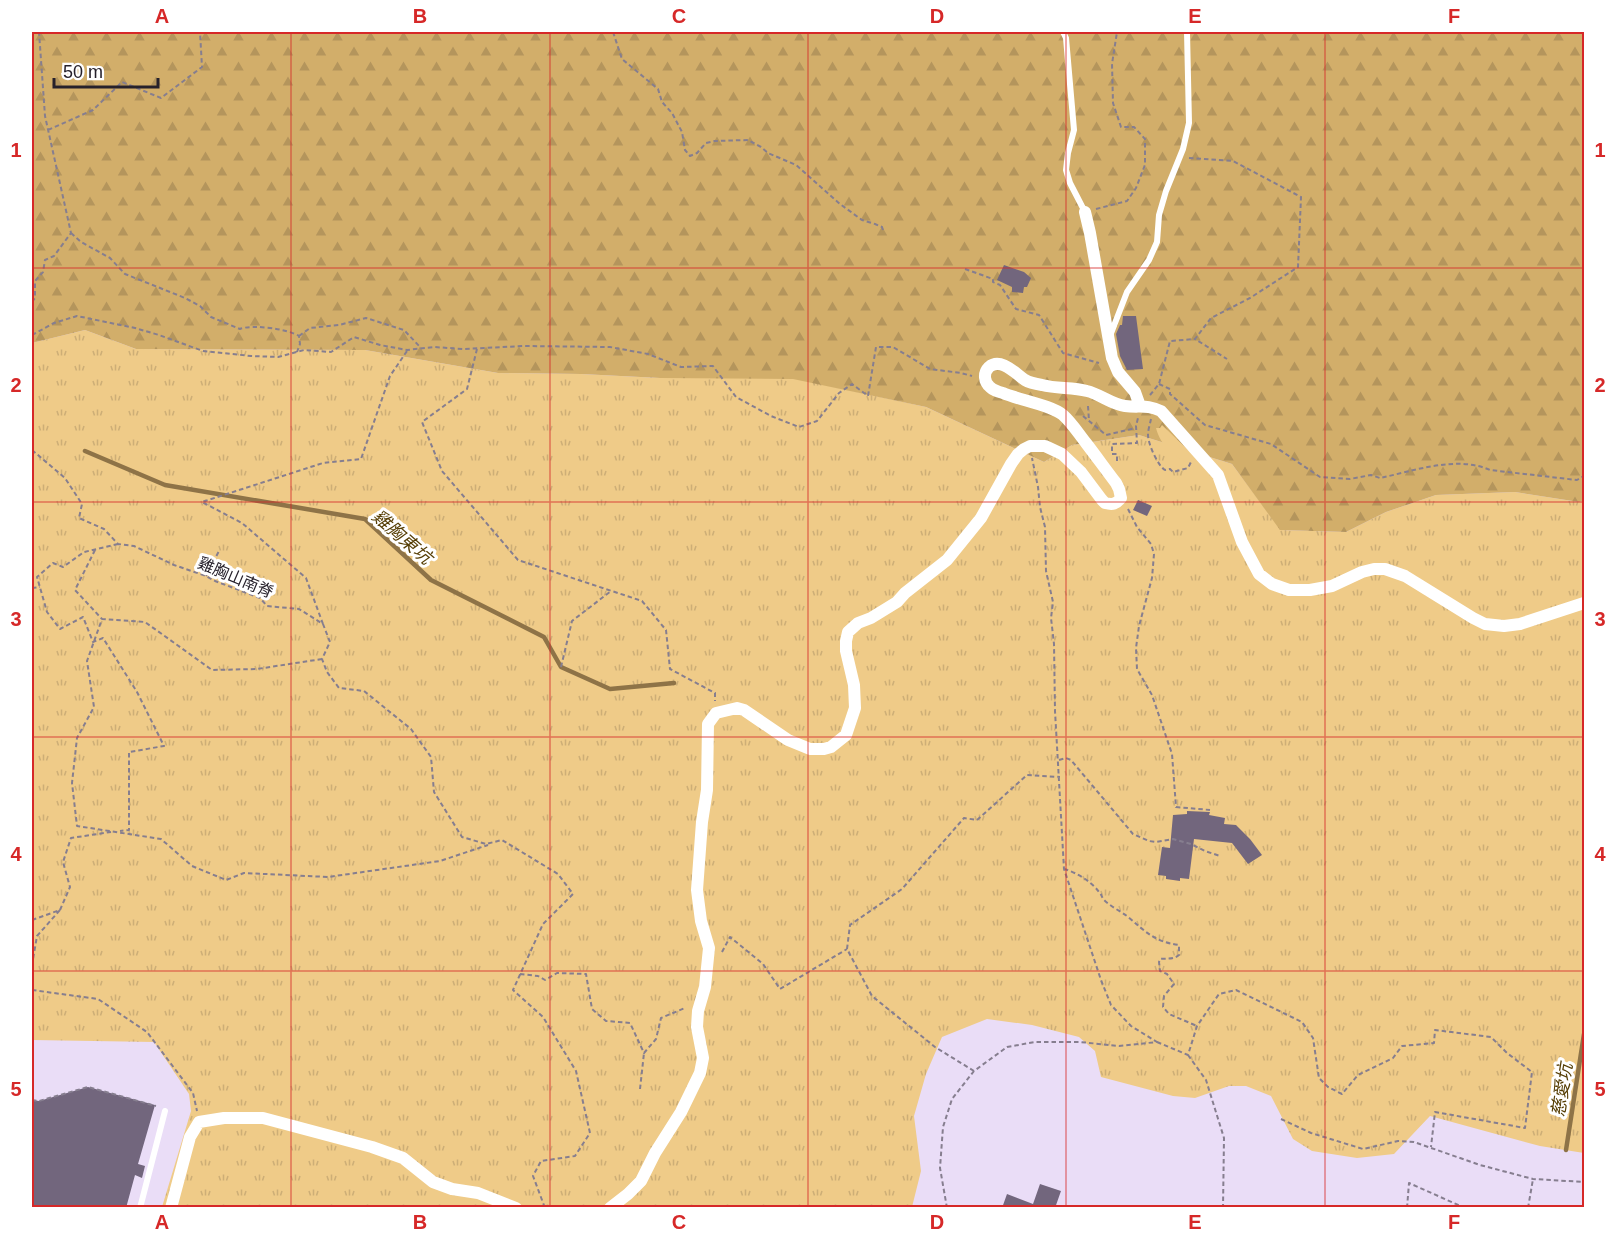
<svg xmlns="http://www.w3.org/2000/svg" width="1616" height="1239" viewBox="0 0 1616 1239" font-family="Arial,'Noto Sans TC',sans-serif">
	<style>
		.grass { fill: url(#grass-tufts) }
		.forest { fill: url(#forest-firs) }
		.park { fill: #efcb88 }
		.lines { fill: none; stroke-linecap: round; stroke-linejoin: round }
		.stream { stroke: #8e7347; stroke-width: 4.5 }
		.building { fill: #72667d }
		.path { stroke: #867e8f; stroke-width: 2; stroke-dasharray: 4.5 3; stroke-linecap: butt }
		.service { stroke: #fff; stroke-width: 6 }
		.minor { stroke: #fff; stroke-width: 12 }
		.grid { fill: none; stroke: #d62828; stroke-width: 1.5; stroke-opacity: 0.55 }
		.labels { text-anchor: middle; stroke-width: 6; stroke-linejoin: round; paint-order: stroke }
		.street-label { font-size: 16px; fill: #26212b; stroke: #fff }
		.water-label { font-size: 18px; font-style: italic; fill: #563e05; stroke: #fff }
		.neatline { fill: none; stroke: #d62828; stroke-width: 2 }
		.grid-label { font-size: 20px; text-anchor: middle; font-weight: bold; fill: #d62828 }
	</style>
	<defs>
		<pattern id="grass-tufts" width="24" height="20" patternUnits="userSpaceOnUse" patternTransform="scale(1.5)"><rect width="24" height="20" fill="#efcb88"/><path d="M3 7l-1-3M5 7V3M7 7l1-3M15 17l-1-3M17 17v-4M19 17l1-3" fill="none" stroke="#cdae76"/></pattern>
		<pattern id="forest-firs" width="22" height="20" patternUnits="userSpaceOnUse" patternTransform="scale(1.5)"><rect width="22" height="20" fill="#d2ae6a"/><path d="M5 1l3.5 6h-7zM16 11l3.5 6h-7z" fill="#b4955c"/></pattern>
	</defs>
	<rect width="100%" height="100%" fill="#eaddf7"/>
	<path class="grass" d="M85,330L136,349L365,350L498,373L581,374L660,378H793L926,407L1044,462L1072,445L1139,435L1232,464L1281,530L1346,532L1386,512L1436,495L1515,492L1579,502L1584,500V1153L1540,1146L1430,1116L1394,1154L1357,1158L1312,1151L1293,1139L1271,1096L1246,1086H1229L1195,1098L1173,1096L1101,1077L1095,1051L1079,1037L1032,1025L987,1019L942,1037L926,1074L914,1116L921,1171L912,1207H162L191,1111L189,1094L154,1042L32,1040V343Z"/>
	<path class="forest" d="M32,32H1584V500L1579,502L1515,492L1436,495L1386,512L1346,532L1280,530L1232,464L1139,435L1072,445L1044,462L926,407L793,379L660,378L581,374L498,373L365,350L136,349L85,330L32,343Z"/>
	<path class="park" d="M1162,425L1186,448L1210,473L1205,474L1191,461L1188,464C1173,454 1161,447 1156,428H1160Z"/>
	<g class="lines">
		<path class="stream" d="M85,451L165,485L365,519L431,580L544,637L561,667L610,689L674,683
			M1566,1150L1584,1034"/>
	</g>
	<path class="building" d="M1004,265L1024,272L1031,278L1027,287H1024L1023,293L1012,292V287L997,280Z
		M1123,316H1136L1143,369L1127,370L1120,356L1116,334L1120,325H1122Z
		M1138,500L1152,506L1147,516L1133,510Z
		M1187,811L1210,812L1209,815L1225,818L1224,824L1236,825L1250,839L1262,855L1248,864L1232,843L1194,839L1189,879L1180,878V881L1166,879V876L1158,875L1162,847L1170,848L1173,815L1187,814Z
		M88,1087L155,1105L138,1164L145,1166L142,1178L135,1175L126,1208H32V1100L39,1101Z
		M1040,1184L1061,1191L1055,1208H1002L1007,1194L1033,1204Z"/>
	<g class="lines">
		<path class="path" d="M613,32L622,59L658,89L662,102L672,113L682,132L685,150L690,156L697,153L706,143L715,141L748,140L761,147L768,153L796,165L840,204L862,220L875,224L882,227L883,230
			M48,130L93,110L122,82L161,98L202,67L200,32
			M1189,158L1233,161L1301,197L1298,267L1250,298L1211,318L1195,339L1227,359
			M1096,209L1127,201L1136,188L1145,165V139L1134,127H1121L1113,103L1112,64L1117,32
			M71,233L81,242L110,258L125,274L185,298L200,306L211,317L240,329C252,324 288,329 299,336L300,344L297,352
			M965,269L993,279V282L1000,285L1016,309L1039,315L1063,353L1099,363
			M32,302L35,298V281L43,272L45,260L54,256L71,233L45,116L39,32
			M32,335L54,323L77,316L135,328L159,335L203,351L251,356L278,357L304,350L331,352L354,337L380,345L407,350L434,347L463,349L524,346L610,347L648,354L681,367L713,366L736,397L771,416L799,427L817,421L839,393L852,384L868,396L876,347H893L930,369L961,373L972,376
			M299,336L310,328L339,325L366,318L404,330L421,348
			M477,349L467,389L422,422L442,471L518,560L642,601L666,630L670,669L715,693V701
			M1159,384L1170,389V394L1205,425L1271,444L1320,477L1350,479L1371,475L1380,478C1414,471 1456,455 1490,470L1577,480L1584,476
			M1150,395L1159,384L1170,341L1195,339
			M1088,406L1089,421
			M1083,416L1106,435L1136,428
			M1151,419C1150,424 1148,430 1148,435C1148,444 1158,466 1165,470L1170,469L1173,472L1188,468L1191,462
			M32,450L65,478L82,504L79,518L104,529L118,544L134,546L174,565L206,576L215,581L260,598L267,606L299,609L323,624L330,642L322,659L327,672L339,688L364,691L411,729L431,757L434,792L462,837L486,844L502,840L558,874L573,894L543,924L513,990L543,1017L576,1071L590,1133L575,1156L541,1161L533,1176L545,1208
			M1117,461V454H1112V444L1137,443L1136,426L1138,418
			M1128,509L1137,527L1151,544L1154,554L1152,578L1139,626L1136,648L1137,669L1152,695L1172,754L1176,807L1210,810
			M118,544L84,552L63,567L53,563L37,577L47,612L60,629L83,617L93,642L103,638L137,692L164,746L129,752V830L120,831
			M95,550L75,590L102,619
			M206,576L219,551
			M32,588L40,587
			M323,624L306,578L242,523L202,502L323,463L361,459L390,376L407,351
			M322,659L257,669L212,670L145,622L102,619L87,661L94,707L77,738L72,783L77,826L161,839L192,866L226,880L244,873L328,877L440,861L488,845
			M561,667L572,621L611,591
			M1059,760L1066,758L1071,760L1133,834L1149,841L1156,842L1173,839L1191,844L1205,851L1220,856
			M1064,869C1076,872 1092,882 1099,892C1102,895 1101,896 1104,900C1110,906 1120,911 1127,916C1145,931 1154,942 1179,945V955C1173,960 1167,958 1160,959L1159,962L1160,971L1167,974L1174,984L1164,996L1163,1007L1169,1014L1197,1026
			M60,910L70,887L63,862L71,838L111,832
			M32,920L60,910L37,936L32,965
			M722,952L730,937L763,964L780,989L847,949
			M520,974L538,976L545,980L557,973L586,974L592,1009L606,1021L630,1023L644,1053L656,1039L661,1018L685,1008
			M32,990L98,999L147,1032L193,1093L197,1111
			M1157,1042L1188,1055L1197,1026L1219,994L1236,990L1302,1022L1313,1038L1319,1078L1328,1087L1342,1094L1358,1075L1393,1058L1402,1046L1434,1043L1435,1030L1491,1037L1507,1053L1532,1072L1525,1128L1435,1112L1431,1147
			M1188,1055L1206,1080L1224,1138L1223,1208
			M974,1071L935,1047L872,996L847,949L850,925L902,889L964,818L977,820L1027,775L1060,777
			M640,1089L644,1053
			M32,1100L39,1101L88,1087L156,1106
			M1281,1119L1311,1133L1363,1149L1398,1141L1414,1142L1480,1165L1533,1179L1584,1182
			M947,1208L940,1168L943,1127L952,1099L974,1071L1007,1047L1035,1042H1080L1119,1046L1157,1042L1131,1026L1111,1005L1101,980L1064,869L1055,711L1054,644L1051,618L1053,602L1046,571L1045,527L1040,507L1038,487L1032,458
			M1407,1208L1409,1183L1465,1208
			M1528,1208L1533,1179"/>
		<path class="service" d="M1063,32L1066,38L1074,130L1068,153L1066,170L1070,183L1085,212
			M1110,336L1127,292L1149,260L1157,242L1159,215L1166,191L1183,149L1189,123L1187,32
			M140,1208L165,1111"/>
		<path class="minor" d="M1085,212L1090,233L1112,358L1118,372L1135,392L1140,406
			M171,1208L190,1137L199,1122L224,1118H263L372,1147L403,1158L433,1182L452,1189L478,1193L516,1208
			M610,1208L628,1194L641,1181L655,1153L681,1112L700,1073L703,1058L697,1027L698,1011L705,987L709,948L701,921L697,890L702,822L707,790L708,724L716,713L737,708L744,710L788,740L810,749H824L831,747L846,735L855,708L854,685L846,651V641L848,632L858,623L871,618L897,602L905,593L947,560L981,518L1011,464L1018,454L1024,449L1030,446H1045L1062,454L1081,472L1102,500L1105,503C1113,505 1116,504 1121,498L1119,489L1116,483C1106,470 1096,456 1086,443C1078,433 1072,423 1063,415C1051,405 1019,400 1003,393C999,392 993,390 990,387C984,382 983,373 989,367C1001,357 1016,374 1025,380C1030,383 1036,384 1042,385C1057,389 1072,387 1087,391C1100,394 1111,404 1125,406C1139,408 1147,404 1161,411L1218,475L1242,542L1259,574L1272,584L1289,590H1310L1332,586L1362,572L1374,569H1385L1405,576L1473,618L1485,624L1504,626L1520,624L1584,603"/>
	</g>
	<path class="grid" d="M291,32V1208M550,32V1208M808,32V1208M1066,32V1208M1325,32V1208M32,268H1584M32,502H1584M32,737H1584M32,971H1584"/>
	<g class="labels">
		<g class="street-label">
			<text transform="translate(236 577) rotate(23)" y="6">雞胸山南脊</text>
		</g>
		<g class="water-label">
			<text transform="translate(402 537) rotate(41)" y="6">雞胸東坑</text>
			<text transform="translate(1562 1090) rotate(-81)" y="6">慈愛坑</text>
		</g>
	</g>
	<rect width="1616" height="1239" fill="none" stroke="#ffffff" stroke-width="66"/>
	<path d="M54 78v9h104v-9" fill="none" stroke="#26212b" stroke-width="3"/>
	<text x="63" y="78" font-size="18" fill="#26212b" stroke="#ffffff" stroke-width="4.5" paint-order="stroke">50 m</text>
	<rect x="33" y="33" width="1550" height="1173" class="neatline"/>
	<g class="grid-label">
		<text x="162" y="23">A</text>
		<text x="420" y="23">B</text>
		<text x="679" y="23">C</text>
		<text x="937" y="23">D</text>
		<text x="1195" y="23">E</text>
		<text x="1454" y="23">F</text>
		<text x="16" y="157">1</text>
		<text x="1600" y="157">1</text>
		<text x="16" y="392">2</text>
		<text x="1600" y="392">2</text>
		<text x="16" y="626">3</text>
		<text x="1600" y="626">3</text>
		<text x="16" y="861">4</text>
		<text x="1600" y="861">4</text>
		<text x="16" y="1096">5</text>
		<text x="1600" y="1096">5</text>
		<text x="162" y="1229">A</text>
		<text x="420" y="1229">B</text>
		<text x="679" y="1229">C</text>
		<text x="937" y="1229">D</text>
		<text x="1195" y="1229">E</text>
		<text x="1454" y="1229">F</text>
	</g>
</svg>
